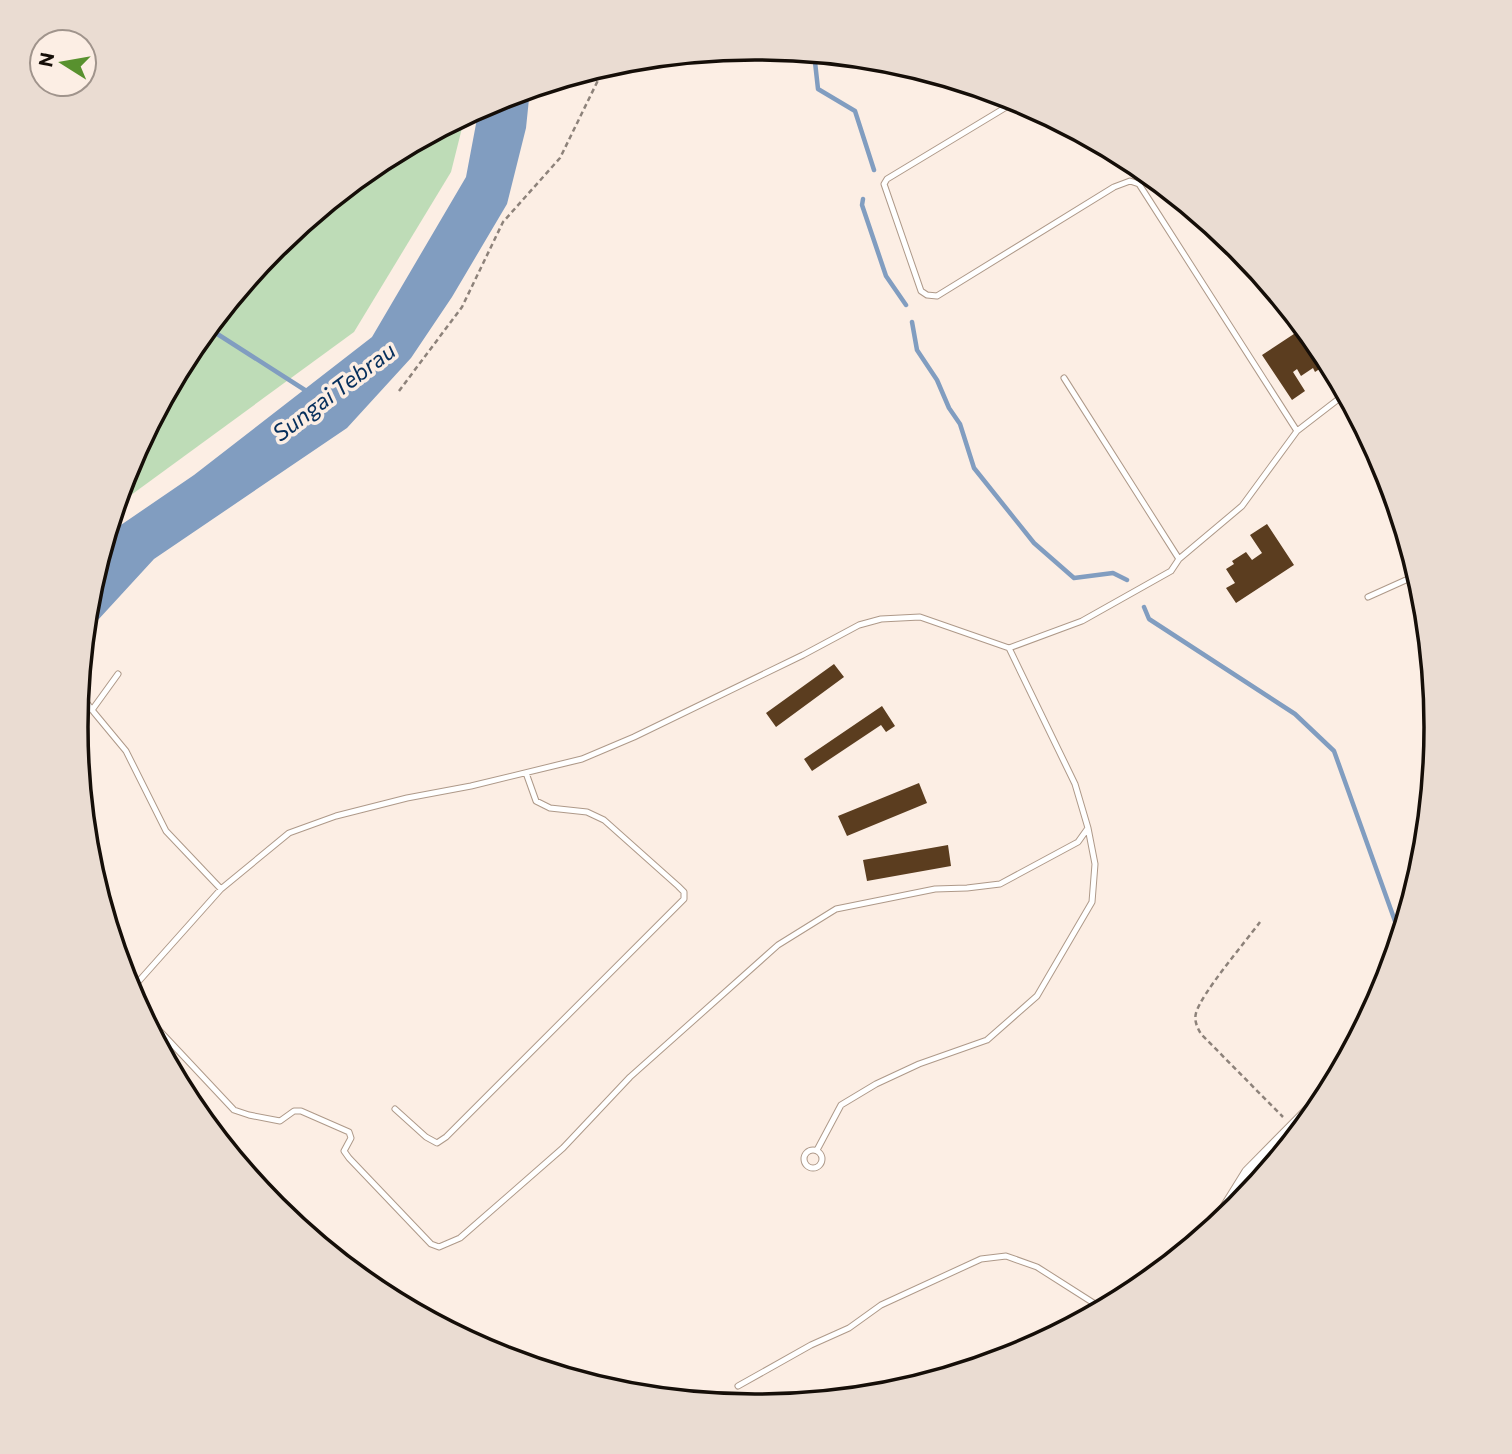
<svg xmlns="http://www.w3.org/2000/svg" width="1512" height="1454" viewBox="0 0 1512 1454" font-family="Commissioner,sans-serif">
	<style>
		.green { fill: #bedcb7 }
		.water { fill: #819dc0 }
		.lines { fill: none; stroke-linecap: round; stroke-linejoin: round }
		.stream { stroke: #819dc0; stroke-width: 4.5 }
		.building { fill: #5b3d1f }
		.service-casing { stroke: #ae9989; stroke-width: 7 }
		.tertiary-casing { stroke: #ae9989; stroke-width: 16 }
		.path { stroke: #8d827a; stroke-width: 2.5; stroke-dasharray: 5 3.5; stroke-linecap: butt }
		.service { stroke: #fff; stroke-width: 5 }
		.tertiary { stroke: #fff; stroke-width: 14 }
		.labels { text-anchor: middle; stroke-width: 7; stroke-linejoin: round; paint-order: stroke }
		.water-label { font-size: 23px; font-style: italic; fill: #062f5c; stroke: #fceee4 }
		.rim { fill: none; stroke: #150e08; stroke-width: 3.5 }
	</style>
	<rect width="100%" height="100%" fill="#fceee4"/>
	<path class="green" d="M465,116L451,172L354,332L116,506L128,466L191,349L276,246L379,162Z"/>
	<path class="water" d="M530,89L526,128L507,204L452,297L411,358L347,428L154,559L86,633C89,602 93,552 115,529L194,475L372,337L466,177L479,108L496,99Z"/>
	<g class="lines">
		<path class="stream" d="M814,53L818,89L855,111L874,170
			M863,199L862,205L886,276L906,305
			M912,322L917,350L937,380L949,408L960,424L974,468L1034,543L1074,578L1113,573L1127,580
			M208,328L308,392
			M1144,607L1149,619L1295,714L1334,751L1400,935"/>
	</g>
	<path class="building" d="M1303,328L1327,364L1315,372L1313,368L1301,376L1297,369L1293,372L1305,391L1292,400L1262,355Z
		M1267,524L1294,565L1236,603L1226,588L1235,583L1226,569L1234,564L1232,561L1246,552L1252,560L1262,553L1250,535Z
		M834,664L844,677L776,727L766,713Z
		M882,706L895,726L886,732L881,725L812,771L804,759Z
		M919,783L927,803L847,836L838,816Z
		M948,845L951,866L867,881L863,860Z"/>
	<g class="lines">
		<defs>
			<path id="service" d="M1018,100L887,179L884,184L921,291L927,295L937,296L1114,187L1130,181L1139,184L1297,431
				M1064,378L1179,559
				M1368,597L1417,575
				M1009,648L1082,621L1171,571L1179,559L1242,506L1297,431L1345,394
				M118,674L92,710L126,751L166,831L221,889
				M84,699L92,710
				M130,991L221,889L289,833L336,816L407,798L471,786L582,759L634,737L803,655L859,625L881,619L920,617L1009,648L1075,784L1088,828
				M142,1012L234,1110L249,1115L280,1121L294,1111H301L349,1132L351,1138L344,1151L349,1158L431,1244L439,1247L460,1238L563,1148L630,1077L778,945L836,909L935,889L967,888L1000,884L1078,842L1088,828L1095,864L1092,902L1037,996L987,1040L919,1064L876,1084L841,1105L817,1150
				M395,1109L426,1137L437,1143L446,1137L684,899V892L678,886L604,820L587,812L550,808L536,801L526,773
				M804 1159a9 9 0 1 1 18 0a9 9 0 1 1-18 0Z
				M738,1386L811,1345L849,1328L881,1305L981,1259L1006,1256L1037,1267L1103,1309"/>
			<path id="tertiary" d="M1218,1223L1249,1173L1326,1095"/>
		</defs>
		<use href="#service" class="service-casing"/>
		<use href="#tertiary" class="tertiary-casing"/>
		<path class="path" d="M399,391L462,307L503,222L560,158L605,66
			M1260,922C1246,941 1201,994 1196,1013C1194,1021 1197,1027 1201,1034L1283,1117"/>
		<use href="#service" class="service"/>
		<use href="#tertiary" class="tertiary"/>
	</g>
	<g class="labels">
		<g class="water-label">
			<text transform="translate(334 392) rotate(-37)" y="8">Sungai Tebrau</text>
		</g>
	</g>
	<path d="M0 0H1512V1454H0ZM755 60H757A667 667 0 0 1 1424 727V727A667 667 0 0 1 757 1394H755A667 667 0 0 1 88 727V727A667 667 0 0 1 755 60Z" fill="#eadcd2" fill-rule="evenodd"/>
	<path class="rim" d="M755 60H757A667 667 0 0 1 1424 727V727A667 667 0 0 1 757 1394H755A667 667 0 0 1 88 727V727A667 667 0 0 1 755 60Z"/>
	<g transform="translate(63 63) rotate(281)"><circle r="33" fill="#fceee4" stroke="#a0948c" stroke-width="2"/>
	<path d="M0-5L12 26L0 18L-12 26Z" fill="#58912e"/>
	<text y="-10" font-size="19" font-weight="bold" text-anchor="middle" fill="#150e08">N</text>
	</g>
</svg>
